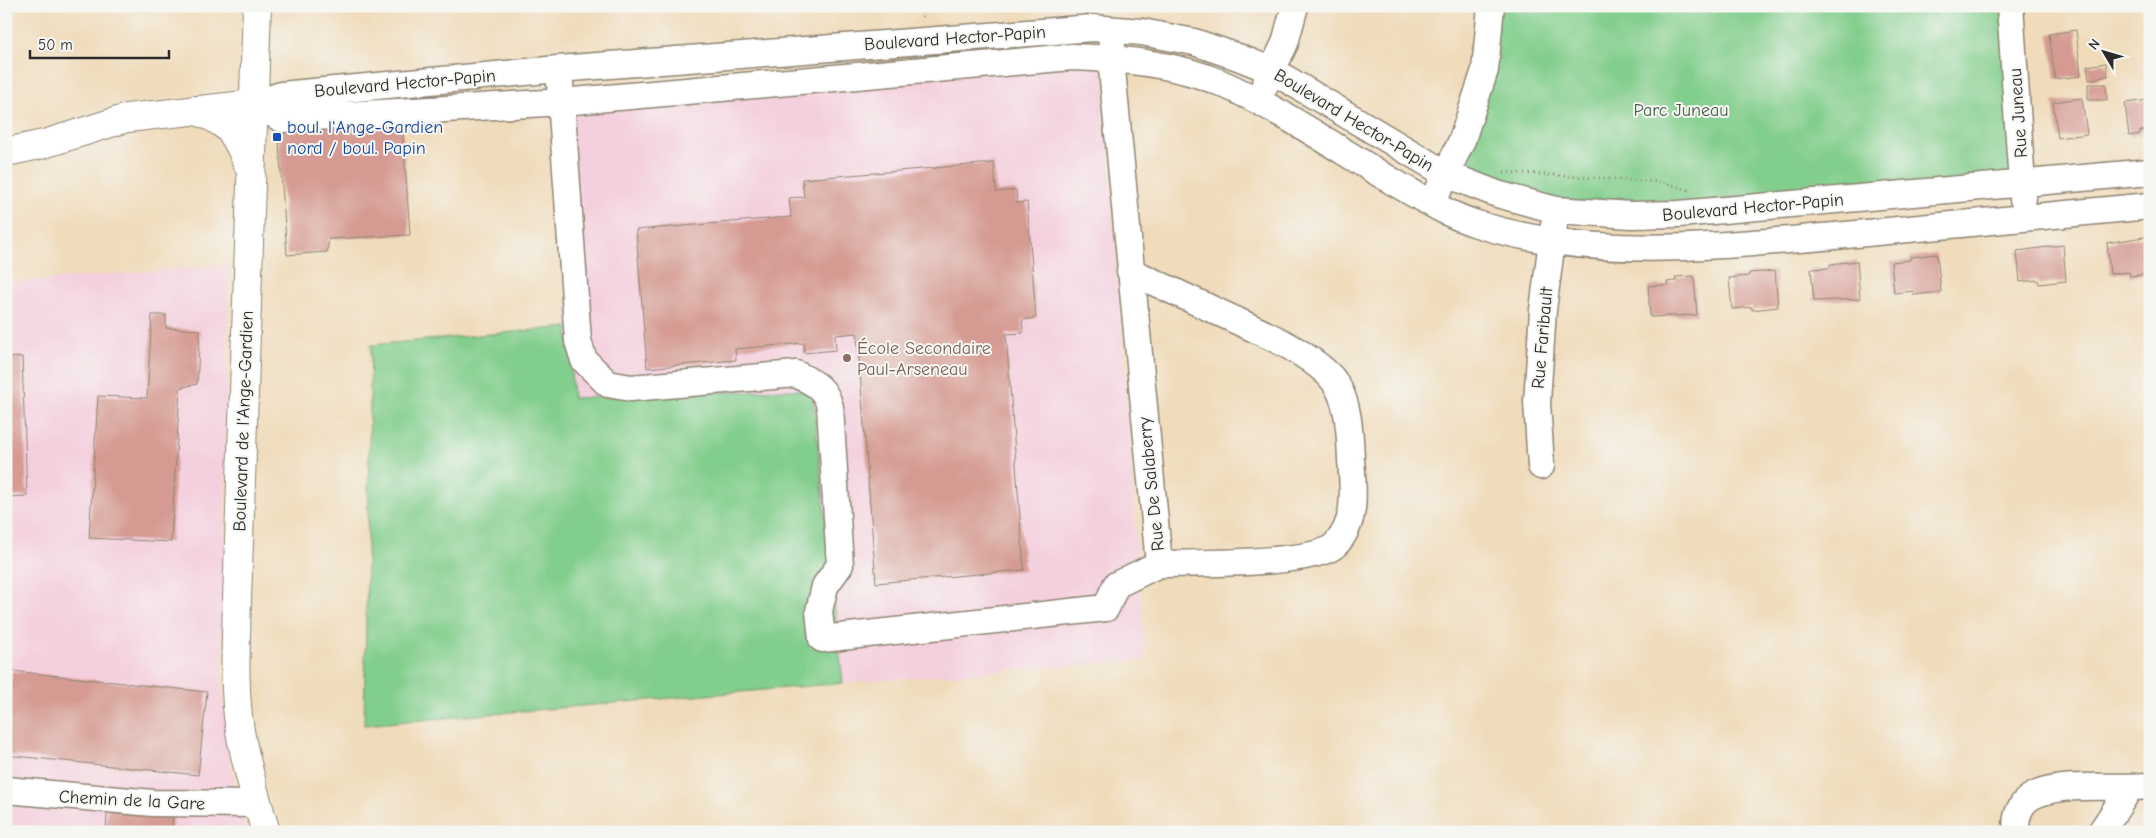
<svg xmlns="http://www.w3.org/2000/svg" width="2156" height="838" viewBox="0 0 2156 838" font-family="'Comic Neue',sans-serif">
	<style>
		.built { fill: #f4cfdd }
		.green { fill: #82ce8c; stroke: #567c5c }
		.building { fill: #d59b93 }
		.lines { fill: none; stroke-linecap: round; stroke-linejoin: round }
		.minor-casing { stroke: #8e8473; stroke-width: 29 }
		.major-casing { stroke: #8e8473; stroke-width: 30 }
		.path { stroke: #8e8473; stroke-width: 3; stroke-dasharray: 1 4; stroke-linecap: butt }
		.minor { stroke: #fff; stroke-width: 26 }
		.major { stroke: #fff; stroke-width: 28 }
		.transit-dot { fill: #1a4fb4; stroke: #f6f6f2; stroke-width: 2 }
		.education-dot { fill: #8d6e63; stroke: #f6f6f2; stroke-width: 2 }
		.labels { text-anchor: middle; stroke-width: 4; stroke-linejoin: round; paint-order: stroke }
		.street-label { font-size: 18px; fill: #2b2b2b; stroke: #f6f6f2 }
		.park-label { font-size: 18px; fill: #455c48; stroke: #f6f6f2 }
		.transit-label { font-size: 18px; fill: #164399; stroke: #f6f6f2; text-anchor: start }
		.education-label { font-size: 18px; fill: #785e54; stroke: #f6f6f2; text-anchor: start }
	</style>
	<rect width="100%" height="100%" fill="#f6f6f2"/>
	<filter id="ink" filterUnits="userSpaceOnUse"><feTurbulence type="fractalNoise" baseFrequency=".02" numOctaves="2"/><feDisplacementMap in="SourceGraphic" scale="10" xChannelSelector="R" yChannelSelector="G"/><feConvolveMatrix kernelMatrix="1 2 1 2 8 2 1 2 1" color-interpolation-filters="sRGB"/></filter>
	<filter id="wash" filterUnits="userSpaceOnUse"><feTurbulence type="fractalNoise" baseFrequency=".0096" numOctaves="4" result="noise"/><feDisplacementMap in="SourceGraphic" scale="20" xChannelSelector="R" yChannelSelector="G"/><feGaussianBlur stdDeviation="1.12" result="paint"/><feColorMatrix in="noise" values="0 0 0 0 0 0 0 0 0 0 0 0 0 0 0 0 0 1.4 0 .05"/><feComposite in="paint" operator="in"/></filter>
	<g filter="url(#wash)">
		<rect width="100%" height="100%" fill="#f0dcbb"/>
		<path class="built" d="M1102,56L1145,660L843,683L812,389L573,398L568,327L562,102Z
			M229,265L222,685L229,758L246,832H6V283Z"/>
		<path class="green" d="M1491,6H2010L2023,182L1631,215L1446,174Z
			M568,327L573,398L812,389L843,683L364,725L371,345Z"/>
		<g id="blocks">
			<path class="building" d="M2076,30L2081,76L2055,79L2049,34Z
				M2106,63L2108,76L2089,80L2087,66Z
				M2088,84H2106L2107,100H2088Z
				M2082,98L2087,134L2058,138L2053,102Z
				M2150,100V130L2140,131V134L2129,136L2125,103Z
				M402,121L410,235L329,239L327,252L287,255L278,129Z
				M994,163L996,192L1016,190L1017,203L1027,202L1036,318L1022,320L1023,333L1006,334L1024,570L876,583L857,333L835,335L836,350L804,353V343L735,349L736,360L647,368L636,230L791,217L789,198L804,197L802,179Z
				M2150,236V274L2130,276L2129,272L2110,274L2107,243Z
				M2063,245L2066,281L2039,284L2038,280L2020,282L2017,251Z
				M1937,254L1941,292L1914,295L1913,291L1894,293L1891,262L1910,260V257Z
				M1857,261L1860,299L1814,301L1811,269L1830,268V264Z
				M1775,271L1778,307L1752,310V307L1732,309L1729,278L1749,276V273Z
				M1694,276L1697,315L1650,317L1648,286L1668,285L1667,282L1676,281L1675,277Z
				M152,315H166V328L200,330L197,384L180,388L171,542L89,538L98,396L147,398Z
				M22,357L27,496L6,497V358Z
				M12,671L207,692L198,775L6,755V725Z
				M108,801L174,807L171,832H106Z"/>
		</g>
	</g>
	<g filter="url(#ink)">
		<use href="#blocks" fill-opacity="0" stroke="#8e8473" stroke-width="1"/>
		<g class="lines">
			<defs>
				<path id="minor" d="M2010,6L2023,199
					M1112,41L1111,59L1159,564C1191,563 1315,565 1335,545C1358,522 1353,489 1351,459C1350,432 1349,394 1328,374C1302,349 1265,334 1233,319C1199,303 1165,287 1130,271
					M560,84L578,341L584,360L608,384L631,388L796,374C814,383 825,387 830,407L840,565L825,586L819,611L822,639L1106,608L1116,585L1159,564
					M1264,87L1285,43L1295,6
					M254,104L282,119L562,102L1072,57C1122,59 1174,63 1221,83C1282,110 1339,150 1397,184C1423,199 1448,215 1477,224C1594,261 1716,246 1835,236C1940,227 2045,217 2150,206
					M254,104L281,95L558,69L1093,28L1142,32L1194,42L1238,57L1273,71L1446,174L1497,194L1556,210L1631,215L1679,214L2150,172
					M1439,189L1462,140L1485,70L1491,6
					M1541,466L1537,402L1543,310L1554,225
					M6,790L153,803L258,804
					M2017,832C2014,816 2021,800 2037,794C2067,782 2116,789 2150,786
					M2101,832L2130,788"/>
				<path id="major" d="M257,6L237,600C236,643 233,688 240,731C246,765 256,799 266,832
					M193,110C228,120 236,134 249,167
					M6,152L44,144L127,118L254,104"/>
			</defs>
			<use href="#minor" class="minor-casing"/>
			<use href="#major" class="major-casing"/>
			<path class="path" d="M921,6L923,20
				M1504,172L1661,182L1689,190"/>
			<use href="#minor" class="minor"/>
			<use href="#major" class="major"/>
		</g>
	</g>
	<rect class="transit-dot" x="272" y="132" width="10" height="10" rx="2.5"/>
	<circle class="education-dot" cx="847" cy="358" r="5"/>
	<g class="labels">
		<g class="street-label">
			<text transform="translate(955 38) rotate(-4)" y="6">Boulevard Hector-Papin</text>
			<text transform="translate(405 83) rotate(-5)" y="6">Boulevard Hector-Papin</text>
			<text transform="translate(2018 113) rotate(-94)" y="6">Rue Juneau</text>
			<text transform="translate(1354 120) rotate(31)" y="6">Boulevard Hector-Papin</text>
			<text transform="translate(1753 207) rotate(-5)" y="6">Boulevard Hector-Papin</text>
			<text transform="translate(1542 338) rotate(-85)" y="6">Rue Faribault</text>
			<text transform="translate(243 421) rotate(-88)" y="6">Boulevard de l'Ange-Gardien</text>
			<text transform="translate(1151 484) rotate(-96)" y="6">Rue De Salaberry</text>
			<text transform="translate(132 800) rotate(3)" y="6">Chemin de la Gare</text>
		</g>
		<g class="park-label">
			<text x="1681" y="116">Parc Juneau</text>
		</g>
		<g class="transit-label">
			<text x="287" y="133">boul. l'Ange-Gardien<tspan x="287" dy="21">nord / boul. Papin</tspan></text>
		</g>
		<g class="education-label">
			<text x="857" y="354">École Secondaire<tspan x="857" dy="21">Paul-Arseneau</tspan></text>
		</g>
	</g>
	<rect width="2156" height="838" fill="none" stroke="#f6f6f2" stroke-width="25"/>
	<g transform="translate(2104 52) rotate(308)" stroke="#f6f6f2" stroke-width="4" paint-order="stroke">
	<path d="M0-4L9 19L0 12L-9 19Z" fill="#2b2b2b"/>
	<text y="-8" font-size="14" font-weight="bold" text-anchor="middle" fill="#2b2b2b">N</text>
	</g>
	<path d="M30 50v8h139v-8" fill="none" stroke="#2b2b2b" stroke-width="2.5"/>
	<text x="38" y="50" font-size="15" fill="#2b2b2b" stroke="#f6f6f2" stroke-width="4" paint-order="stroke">50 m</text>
</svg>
